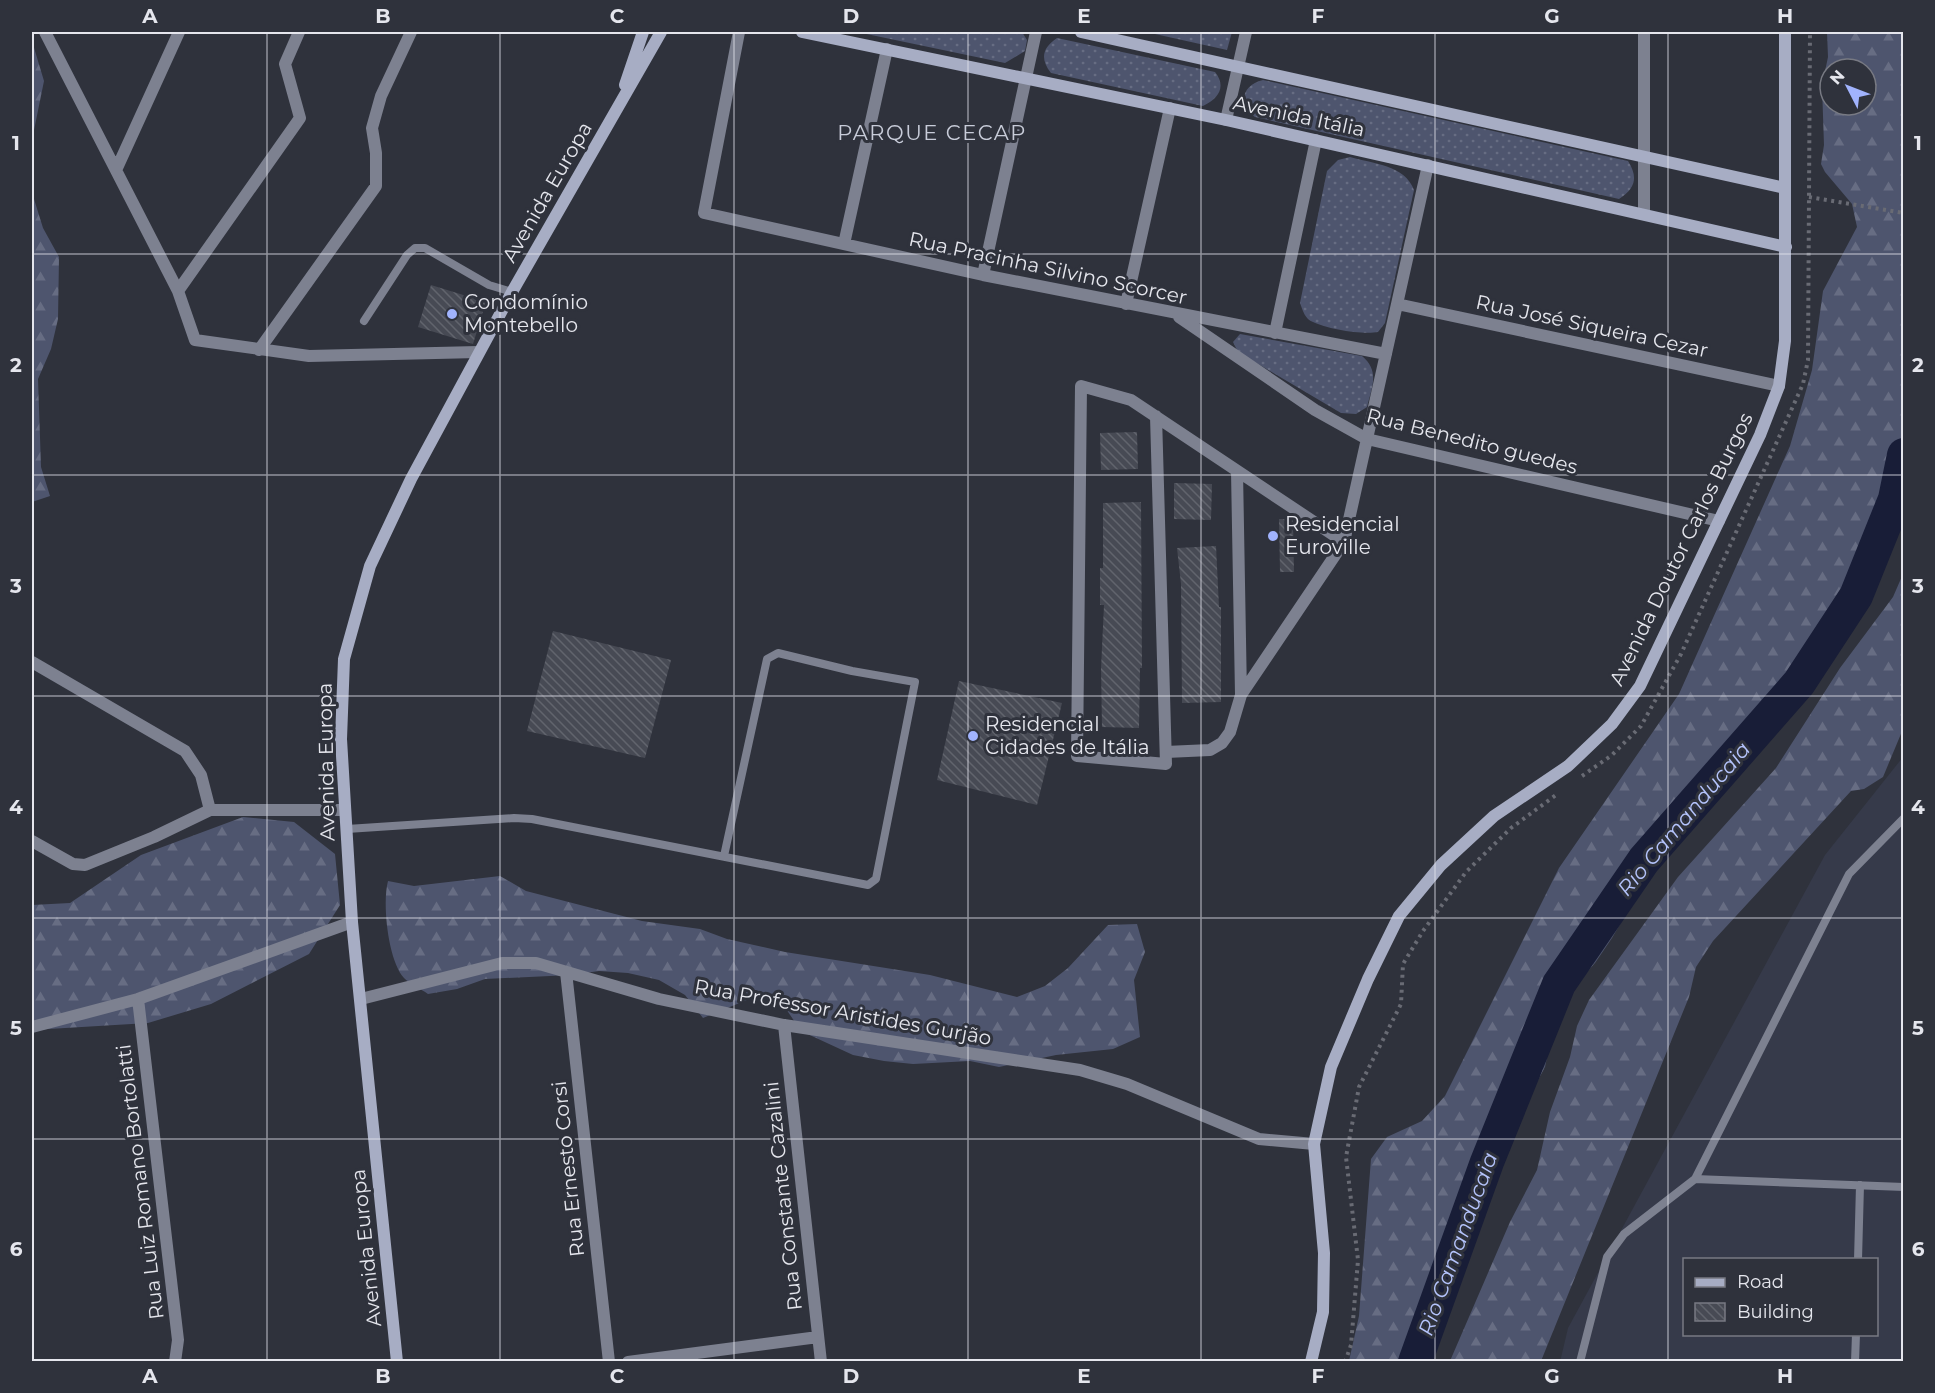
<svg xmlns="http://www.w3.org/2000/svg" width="1935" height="1393" viewBox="0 0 1935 1393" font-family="Montserrat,sans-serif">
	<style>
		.built { fill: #363a4a; fill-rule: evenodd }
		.grass { fill: url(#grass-dots) }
		.forest { fill: url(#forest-firs); fill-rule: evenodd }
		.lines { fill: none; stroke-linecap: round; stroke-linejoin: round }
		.river { stroke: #181d37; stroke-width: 34 }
		.building { fill: url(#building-back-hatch) }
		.path { stroke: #696b74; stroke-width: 4; stroke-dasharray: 3 4.5; stroke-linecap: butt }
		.lane { stroke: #7d8190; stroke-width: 8 }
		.street { stroke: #7d8190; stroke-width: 12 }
		.secondary { stroke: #a7adc4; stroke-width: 12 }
		.grid { fill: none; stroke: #e5e6ed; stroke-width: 1.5; stroke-opacity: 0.55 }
		.poi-dot { fill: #a1b3fd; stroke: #2f323c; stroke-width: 2 }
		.labels { text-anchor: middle; stroke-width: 6; stroke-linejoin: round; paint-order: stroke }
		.street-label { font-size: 20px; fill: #e5e6ed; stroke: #2f323c }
		.poi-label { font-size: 20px; fill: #e5e6ed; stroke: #2f323c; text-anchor: start }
		.neighbourhood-label { font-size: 21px; letter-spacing: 1.5px; fill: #c8ccd9; stroke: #2f323c }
		.water-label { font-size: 21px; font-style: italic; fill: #b4c3fb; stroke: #2f323c }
		.neatline { fill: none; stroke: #e5e6ed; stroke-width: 2 }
		.grid-label { font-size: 20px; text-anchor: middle; font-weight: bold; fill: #e5e6ed }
	</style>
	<defs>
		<pattern id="grass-dots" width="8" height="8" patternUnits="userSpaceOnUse" patternTransform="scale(1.5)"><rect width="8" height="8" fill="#4e556e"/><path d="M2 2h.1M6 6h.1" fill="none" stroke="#676d83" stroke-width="1.8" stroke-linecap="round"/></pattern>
		<pattern id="forest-firs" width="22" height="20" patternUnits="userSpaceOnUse" patternTransform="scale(1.5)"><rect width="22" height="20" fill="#4e556e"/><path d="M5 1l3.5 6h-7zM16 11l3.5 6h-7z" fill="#676d83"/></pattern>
		<pattern id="building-back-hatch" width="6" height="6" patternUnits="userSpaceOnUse" patternTransform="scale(1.5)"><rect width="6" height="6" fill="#474a54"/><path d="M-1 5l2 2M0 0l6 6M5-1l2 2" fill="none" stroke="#61646d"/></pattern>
	</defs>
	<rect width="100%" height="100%" fill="#2f323c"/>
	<path class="built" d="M1903,757V1361L1560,1362L1568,1328L1825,855ZM1684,1260H1876V1334H1684Z"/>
	<path class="grass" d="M857,32H1022L1027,40L1025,51L1005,63Z
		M1146,32H1232L1227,50Z
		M1057,38L1215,72C1227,87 1218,99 1203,106L1051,73C1040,59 1042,48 1057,38Z
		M1263,80L1628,161C1638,177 1636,188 1619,199L1255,117C1237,104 1242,85 1263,80Z
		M1350,157C1374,164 1405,165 1414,190L1385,323L1378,332C1363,335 1327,329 1313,322C1305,319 1303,311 1300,303L1327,171L1338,160Z
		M1240,334L1362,356C1380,371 1372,387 1367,407L1356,414L1341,413L1238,352L1233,342Z"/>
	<path class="forest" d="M1827,32H1902L1903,463L1881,521L1855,608L1840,634L1764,724L1749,749L1688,813L1650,857L1635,883L1627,912L1612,938L1595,963L1575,985L1561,1011L1551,1038L1545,1067L1516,1120L1492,1172L1460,1222L1450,1250L1440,1308L1421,1361H1349L1359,1316L1371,1159L1387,1137L1422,1121L1445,1096L1559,868L1679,694L1790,446L1812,370L1823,291L1857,227L1852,204L1825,172L1821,164L1824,145L1822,86L1828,57ZM1830,69H1866V105H1830Z
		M32,41L44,81L32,140L34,199L43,228L59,257L58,319L51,349L38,379L41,467L50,496L32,502Z
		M1903,574V729L1883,777L1864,789L1851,791L1713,941L1696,967L1689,997L1541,1361H1450L1510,1222L1537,1170L1550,1112L1570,1057L1577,1026L1589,1000L1678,877L1776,768L1840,668L1893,597Z
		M243,817L294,822L335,854L340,905L309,954L211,1004L148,1023L32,1030V905L70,903L141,855Z
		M500,876L526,891L642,921L700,929L727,939L785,952L930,975L1017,997L1045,986L1068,968L1108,925L1137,924L1145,952L1134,980L1140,1037L1113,1049L1056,1055L999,1067L970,1061L913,1064L884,1061L853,1055L801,1031L784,1006L759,995L703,1018L685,995L659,980L628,973L599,971L571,975L485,979L457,989L428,994C421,989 410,984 404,978C388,961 382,903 388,881L414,886Z"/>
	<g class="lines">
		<path class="river" d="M1415,1362L1487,1162L1559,984L1644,860L1799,683L1856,596L1895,499L1904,455"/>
	</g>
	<path class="building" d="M431,285L486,302L473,344L418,327Z
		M1137,432L1138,469L1101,470L1100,433Z
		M1174,483L1212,484L1211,520L1174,519Z
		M1141,502L1142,668H1140L1139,728L1102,727L1101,669L1104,605H1100V568H1103V503Z
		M1279,519H1293L1294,572H1280Z
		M1216,546L1219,607H1221V702L1182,703L1181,584L1177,548Z
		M553,631L671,660L645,758L527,731Z
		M959,681L1062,703L1037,805L937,780Z"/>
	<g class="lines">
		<path class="path" d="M1809,197L1904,213
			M1582,776L1612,755L1641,726L1681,654L1803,384L1808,360L1810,32
			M1345,1362L1351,1345L1358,1260L1346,1157L1359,1087L1401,1004L1403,964L1423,931L1466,872L1511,828L1556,795"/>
		<path class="lane" d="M364,321L407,255L415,248H425L489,285L512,292
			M347,829L514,818L532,819L868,885L876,879L915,682L852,671L778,653L767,659L724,856
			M1695,1179L1904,1187
			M1858,1260L1860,1185
			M1580,1362L1607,1257L1624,1234L1695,1179L1849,874L1904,818
			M1855,1362L1856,1334"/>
		<path class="street" d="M45,32L178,291L195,340L309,356L478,352
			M739,32L704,213L983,275L1386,354
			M1226,120L1246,32
			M117,168L179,32
			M1644,213V32
			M844,244L887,49
			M983,275L1036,32
			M178,291L300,118L285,64L299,32
			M1126,304L1170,108
			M1397,304L1779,386
			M1179,317L1315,410L1367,439L1719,521
			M1275,333L1316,140
			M259,350L376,186V153L372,128L381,96L411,32
			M1156,416L1166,764L1077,756L1081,386L1131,400L1344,542
			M1237,471L1241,695
			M32,662L185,751L201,775L210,810
			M1166,752L1210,750L1222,743L1230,732L1241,695L1344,542L1428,165
			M32,841L73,864L85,865L154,837L210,810H345
			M566,972L609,1362
			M138,999L178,1340L175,1362
			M361,999L502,963H536L659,999L784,1025L1080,1070L1127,1084L1259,1139L1314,1144
			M784,1025L821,1362
			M32,1027L138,999L352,922
			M628,1362L818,1337"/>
		<path class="secondary" d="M802,32L1226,120L1786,247
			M1081,32L1785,188
			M625,85L643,32
			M397,1362L352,922L341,739L344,659L370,566L411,479L512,292L661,32
			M1311,1362L1323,1312L1324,1253L1314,1144L1331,1067L1368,979L1399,916L1441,865L1494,816L1568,766L1612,724L1640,686L1760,435L1779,386L1785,341V32"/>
	</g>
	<path class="grid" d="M267,32V1362M500,32V1362M734,32V1362M968,32V1362M1201,32V1362M1435,32V1362M1668,32V1362M32,254H1904M32,475H1904M32,696H1904M32,918H1904M32,1139H1904"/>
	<g class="poi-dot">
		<circle cx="452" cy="314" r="6"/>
		<circle cx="1273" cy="536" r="6"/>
		<circle cx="973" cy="736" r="6"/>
	</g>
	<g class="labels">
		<g class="street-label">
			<text transform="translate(1299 116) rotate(12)" y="7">Avenida Itália</text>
			<text transform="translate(547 192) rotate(-60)" y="7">Avenida Europa</text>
			<text transform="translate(1048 268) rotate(12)" y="7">Rua Pracinha Silvino Scorcer</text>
			<text transform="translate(1592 326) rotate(12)" y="7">Rua José Siqueira Cezar</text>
			<text transform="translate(1472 441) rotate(14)" y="7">Rua Benedito guedes</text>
			<text transform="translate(1681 549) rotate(-64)" y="7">Avenida Doutor Carlos Burgos</text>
			<text transform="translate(326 762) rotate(-91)" y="7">Avenida Europa</text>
			<text transform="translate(843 1012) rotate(10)" y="7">Rua Professor Aristides Gurjão</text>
			<text transform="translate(568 1169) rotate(-96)" y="7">Rua Ernesto Corsi</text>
			<text transform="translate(140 1182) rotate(-97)" y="7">Rua Luiz Romano Bortolatti</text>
			<text transform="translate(783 1196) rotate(-96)" y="7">Rua Constante Cazalini</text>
			<text transform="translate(366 1248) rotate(-96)" y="7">Avenida Europa</text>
		</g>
		<g class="poi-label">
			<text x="464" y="309">Condomínio<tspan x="464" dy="23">Montebello</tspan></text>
			<text x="1285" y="531">Residencial<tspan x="1285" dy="23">Euroville</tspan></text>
			<text x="985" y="731">Residencial<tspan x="985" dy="23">Cidades de Itália</tspan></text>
		</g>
		<g class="neighbourhood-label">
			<text x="932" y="140">PARQUE CECAP</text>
		</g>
		<g class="water-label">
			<text transform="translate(1684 819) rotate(-50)" y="7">Rio Camanducaia</text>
			<text transform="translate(1458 1244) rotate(-70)" y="7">Rio Camanducaia</text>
		</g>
	</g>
	<rect width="1935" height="1393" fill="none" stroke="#2f323c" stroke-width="66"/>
	<rect x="1683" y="1258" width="195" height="78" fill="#2f323c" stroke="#787a83" stroke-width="1.5"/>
	<rect x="1695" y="1278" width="30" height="9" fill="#a7adc4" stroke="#787a83" stroke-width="1.5"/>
	<text x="1737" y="1288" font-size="18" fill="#e5e6ed">Road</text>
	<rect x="1695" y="1303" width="30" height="18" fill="url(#building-back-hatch)" stroke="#787a83" stroke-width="1.5"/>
	<text x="1737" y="1318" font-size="18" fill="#e5e6ed">Building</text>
	<g transform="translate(1848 87) rotate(312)"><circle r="28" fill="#2f323c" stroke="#787a83" stroke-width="1.5"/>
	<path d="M0-4.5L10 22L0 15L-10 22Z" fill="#a1b3fd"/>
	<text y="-9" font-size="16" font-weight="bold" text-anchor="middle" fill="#e5e6ed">N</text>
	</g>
	<rect x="33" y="33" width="1869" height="1327" class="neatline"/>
	<g class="grid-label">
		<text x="150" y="23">A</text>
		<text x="383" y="23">B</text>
		<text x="617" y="23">C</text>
		<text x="851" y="23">D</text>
		<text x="1084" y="23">E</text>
		<text x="1318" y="23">F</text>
		<text x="1552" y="23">G</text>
		<text x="1785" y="23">H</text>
		<text x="16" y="150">1</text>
		<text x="1918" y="150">1</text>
		<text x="16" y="372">2</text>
		<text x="1918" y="372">2</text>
		<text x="16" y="593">3</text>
		<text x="1918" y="593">3</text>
		<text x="16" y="814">4</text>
		<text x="1918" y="814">4</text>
		<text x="16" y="1035">5</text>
		<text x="1918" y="1035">5</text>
		<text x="16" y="1256">6</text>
		<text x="1918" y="1256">6</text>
		<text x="150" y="1383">A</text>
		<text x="383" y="1383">B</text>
		<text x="617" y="1383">C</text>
		<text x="851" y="1383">D</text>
		<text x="1084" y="1383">E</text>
		<text x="1318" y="1383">F</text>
		<text x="1552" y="1383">G</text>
		<text x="1785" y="1383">H</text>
	</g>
</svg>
